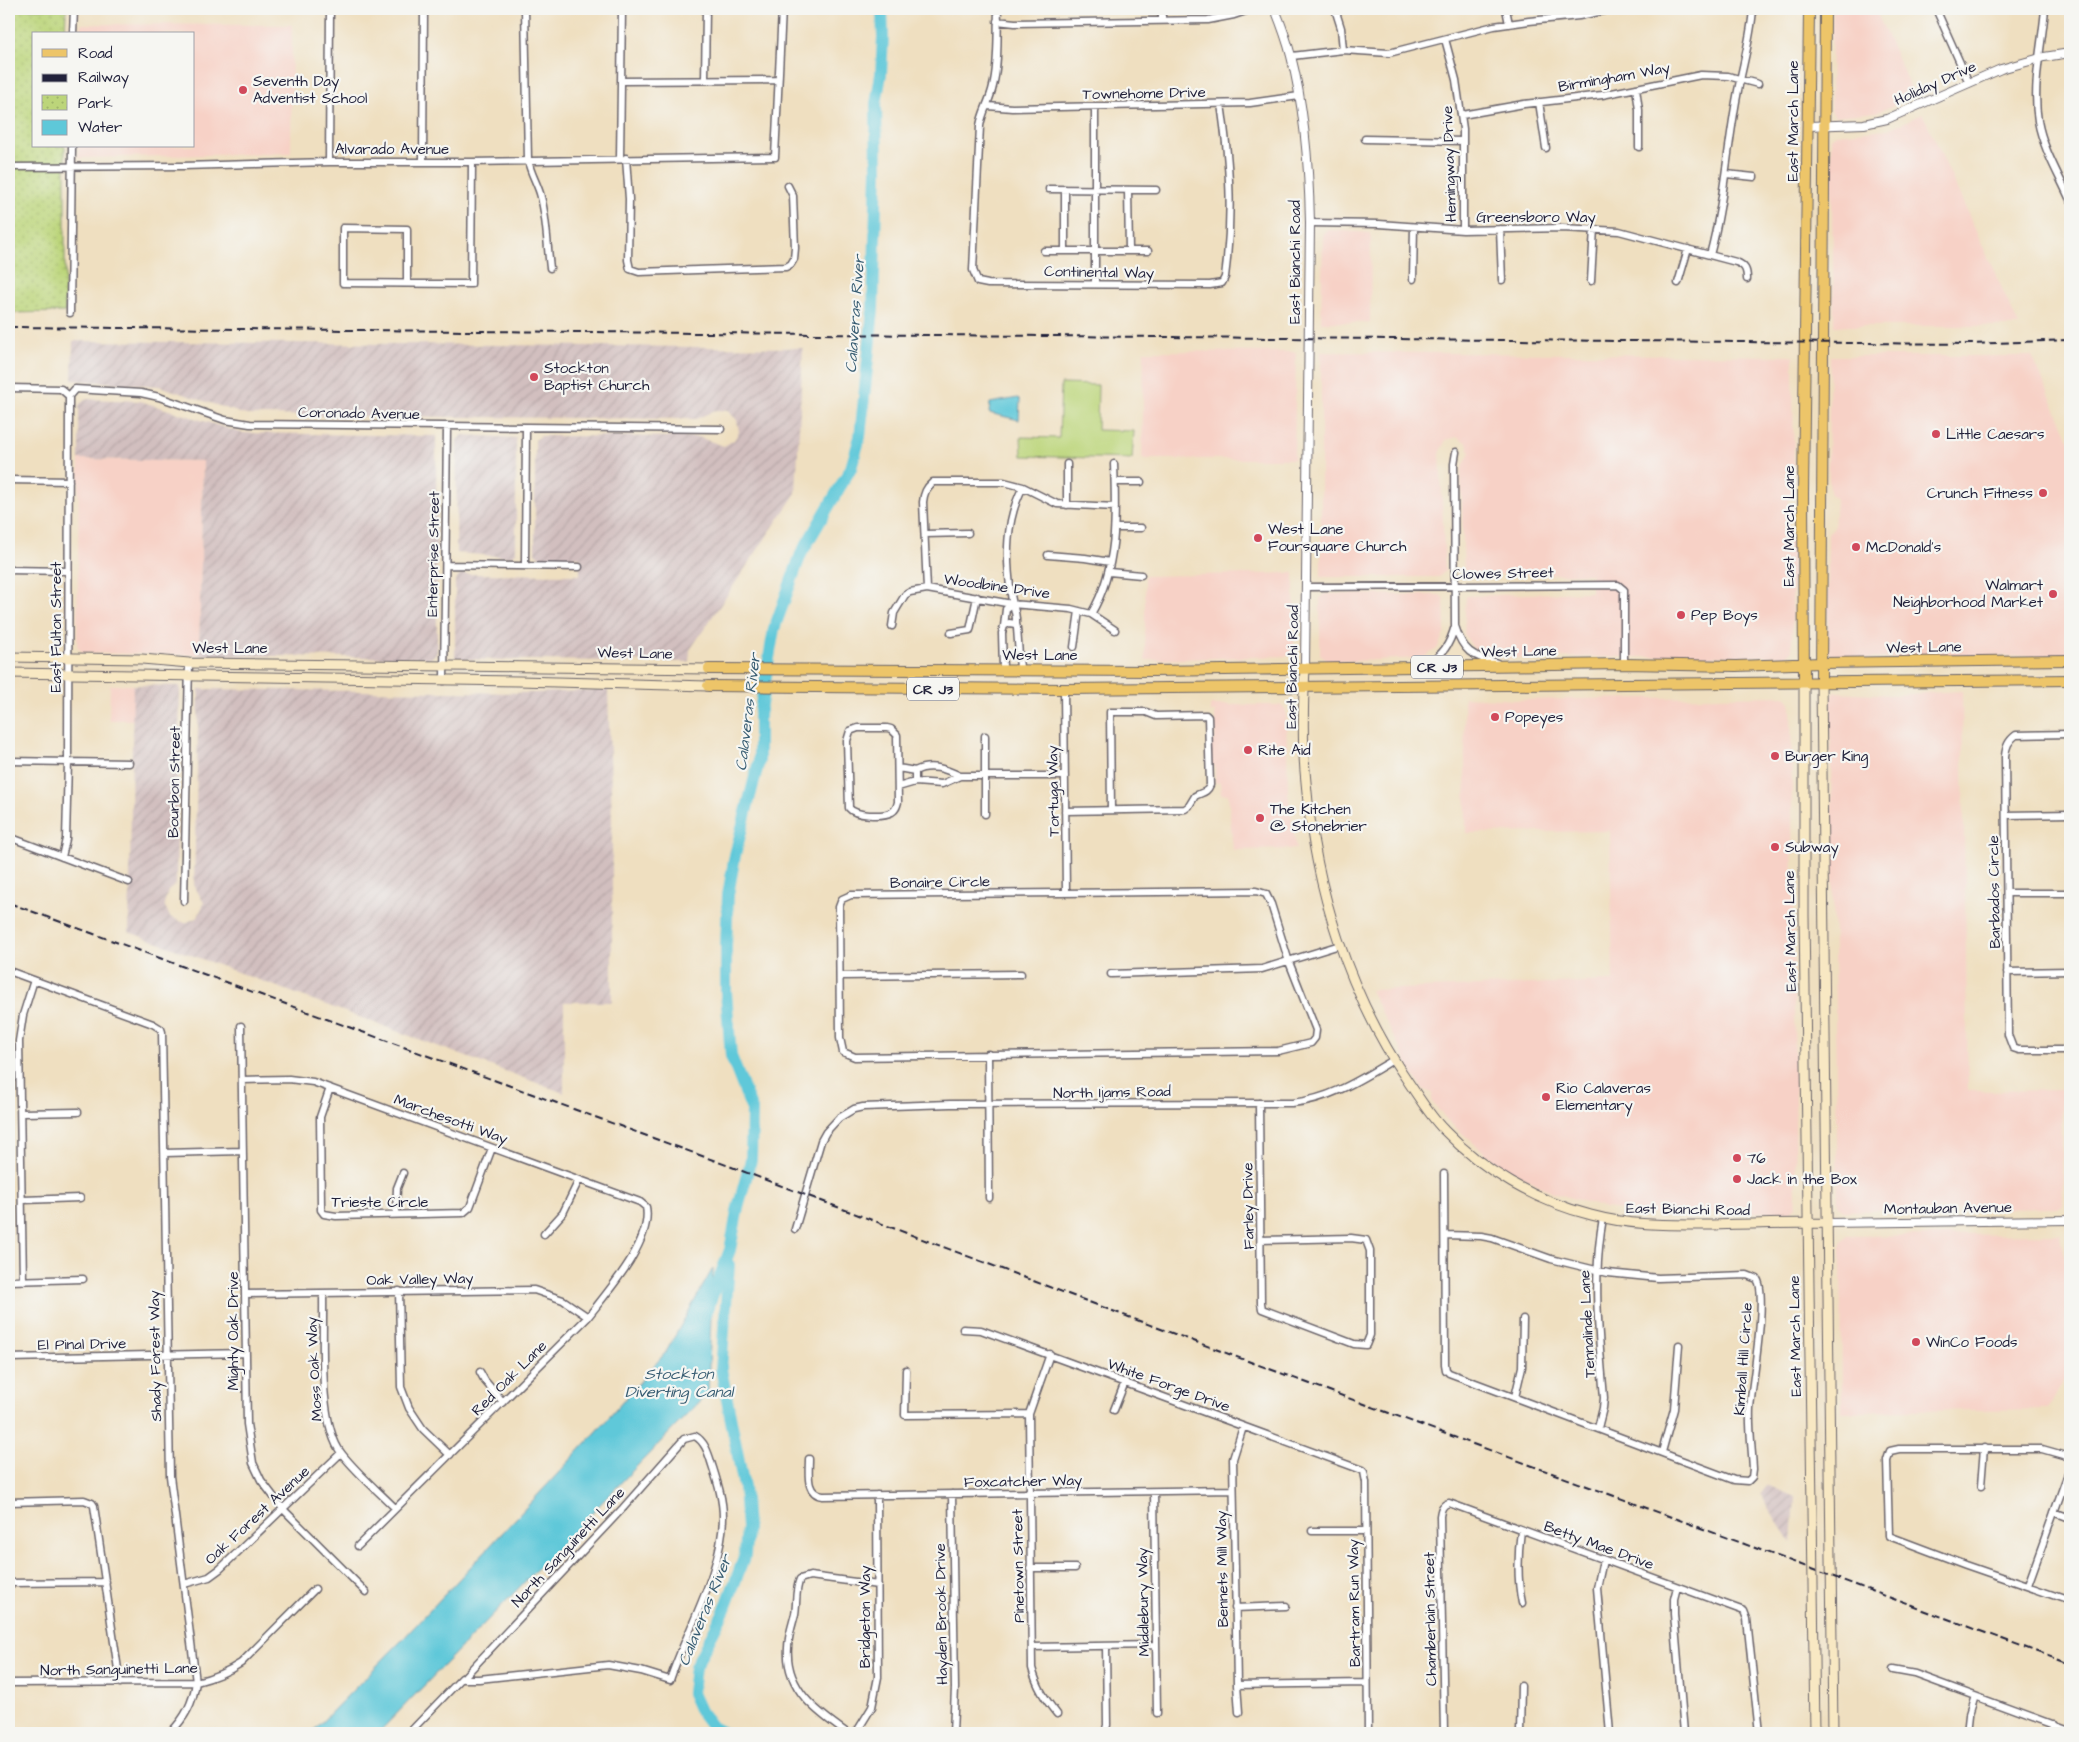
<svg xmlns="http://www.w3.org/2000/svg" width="2079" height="1742" viewBox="0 0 2079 1742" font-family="'Architects Daughter',sans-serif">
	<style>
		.built { fill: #f7d1c6 }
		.industrial { fill: url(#industrial-furrows) }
		.grass { fill: #bcd57a; stroke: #6f7c5a }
		.park { fill: url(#park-dots); stroke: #6f7c5a }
		.water { fill: #5ec8d9; stroke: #40758a }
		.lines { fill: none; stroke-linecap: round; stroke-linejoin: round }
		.river { stroke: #5ec8d9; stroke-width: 12 }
		.minor-casing { stroke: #6a646a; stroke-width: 9 }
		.tertiary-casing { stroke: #6a646a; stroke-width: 10 }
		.secondary-casing { stroke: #6a646a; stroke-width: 11 }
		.primary-casing { stroke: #6a646a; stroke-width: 12 }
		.minor { stroke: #fff; stroke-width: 6 }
		.tertiary { stroke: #fff; stroke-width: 8 }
		.secondary { stroke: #f8e8c3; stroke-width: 9 }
		.primary { stroke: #edc569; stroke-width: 10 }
		.rail { stroke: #22223b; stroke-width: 2; stroke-dasharray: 8 4; stroke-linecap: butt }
		.poi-dot { fill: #d1495b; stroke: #f6f6f2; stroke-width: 2 }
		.labels { text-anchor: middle; stroke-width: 4.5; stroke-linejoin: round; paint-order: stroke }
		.shield { fill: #f6f6f2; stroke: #626272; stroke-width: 1 }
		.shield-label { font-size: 14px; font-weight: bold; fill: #22223b }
		.street-label { font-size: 15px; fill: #22223b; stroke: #f6f6f2 }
		.poi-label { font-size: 15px; fill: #22223b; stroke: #f6f6f2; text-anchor: start }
		.water-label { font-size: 16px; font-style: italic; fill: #375c72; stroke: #f6f6f2 }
	</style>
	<defs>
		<pattern id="industrial-furrows" width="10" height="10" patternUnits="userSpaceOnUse" patternTransform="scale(1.25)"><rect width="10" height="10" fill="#d2bfbf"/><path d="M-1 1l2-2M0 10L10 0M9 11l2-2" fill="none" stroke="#b4a4a5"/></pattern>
		<pattern id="park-dots" width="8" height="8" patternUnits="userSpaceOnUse" patternTransform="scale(1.25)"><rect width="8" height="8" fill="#bcd57a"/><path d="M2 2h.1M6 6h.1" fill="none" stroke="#a1b76a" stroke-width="1.8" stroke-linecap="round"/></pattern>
	</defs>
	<rect width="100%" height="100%" fill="#f6f6f2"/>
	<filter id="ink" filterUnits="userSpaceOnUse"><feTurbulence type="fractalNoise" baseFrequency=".02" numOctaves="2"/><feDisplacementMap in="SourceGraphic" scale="10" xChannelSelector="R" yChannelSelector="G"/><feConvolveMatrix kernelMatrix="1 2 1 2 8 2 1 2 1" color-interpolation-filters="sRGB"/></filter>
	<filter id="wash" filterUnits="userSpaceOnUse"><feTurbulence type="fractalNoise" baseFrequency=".0096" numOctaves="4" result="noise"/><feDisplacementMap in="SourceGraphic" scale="20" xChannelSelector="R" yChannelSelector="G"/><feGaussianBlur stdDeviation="1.12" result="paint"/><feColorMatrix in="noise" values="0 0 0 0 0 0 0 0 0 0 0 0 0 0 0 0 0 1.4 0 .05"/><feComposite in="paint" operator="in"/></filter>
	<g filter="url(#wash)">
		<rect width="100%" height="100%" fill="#efdfc0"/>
		<path class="built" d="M1832,9H1875L1915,97L1877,112L1835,116L1831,110Z
			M81,24L292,25L291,153L78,158L79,146H194V34H80Z
			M1923,114L2019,326H1834L1831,138L1836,134L1888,129Z
			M1329,230L1371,233L1370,323L1321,322L1323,236L1325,232Z
			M1144,351L1296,352L1294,459H1142Z
			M1321,352L1793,356L1794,495L1788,500V524L1793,529L1792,651L1787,656L1491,658L1475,651L1464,634L1466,596L1591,592V574L1464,575L1461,471L1470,452L1467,443L1457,437L1446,440L1440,451L1445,571L1439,577H1321Z
			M1830,356H2032L2070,441V655L1836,659L1828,651V533L1834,527L1836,499L1830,493L1828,464Z
			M79,459L203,461L199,655L83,653L77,646Z
			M1294,573V650L1288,656L1145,660V576Z
			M1324,594L1440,595L1444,599L1445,632L1437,649L1422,658L1328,662L1320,654V598Z
			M110,685H133V720H109Z
			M1962,691L1968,1091L2061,1090L2063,1205L2060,1208L1844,1211L1838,1205L1830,698L1836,692L1893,695Z
			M1785,696L1791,702L1796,1206L1790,1212L1662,1213L1660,1215L1605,1208L1552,1192L1498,1164L1448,1121L1432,1102V1093L1423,1089L1413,1074L1370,990L1613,981L1610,831L1466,833L1464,697L1515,700Z
			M1210,705H1280L1286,710L1288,793L1296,849L1233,850L1228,794H1221L1220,782L1215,783V766H1210V741L1215,740V712H1210Z
			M2060,1234L2070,1297V1370L2048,1409L1842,1412L1841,1243L1847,1236Z"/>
		<path class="industrial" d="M73,341L803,348L796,493L690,650L689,662L455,659V580L461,574L580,575V557H540L535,553V440L541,436L698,437L724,446L734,440L739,432L737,420L728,411L716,410L696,419L246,415L159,386L72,380Z
			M86,399L140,401L242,433L436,436L437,652L431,658L199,655L203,461L79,459V405Z
			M463,435L516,438V553L510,557L456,553L457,440Z
			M133,685L180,686L176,884L168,891L164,904L170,917L185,923L198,917L204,903L194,885L199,689L534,693L608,690L612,820V1002H564V1093L129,932Z
			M1767,1485L1795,1497L1792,1542L1760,1494Z"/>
		<path class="grass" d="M1061,384L1098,385L1097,430L1134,431L1132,459L1022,456L1021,437L1059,438Z"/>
		<path class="park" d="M9,9H66L65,34H34V146H65V312L9,313Z"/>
		<path class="water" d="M1018,398L1020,400L1019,420L989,413L990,403Z
			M713,1268L708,1393L378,1733H311L403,1639L591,1438L666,1352Z"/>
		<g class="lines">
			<path class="river" d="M706,1312L730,1250L738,1207L751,1160L752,1110L731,1056L726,992V946L728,895L735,855L759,761V716L774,629L801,554L851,468L860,437L873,310L877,170L876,104L881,74L883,37L882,9
				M724,1733L712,1727L700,1711L692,1693L695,1667L725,1609L745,1555L747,1528L744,1487L721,1369L729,1265"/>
		</g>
	</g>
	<g filter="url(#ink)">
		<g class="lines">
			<defs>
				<path id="minor" d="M525,9L528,160C530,173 538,184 541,197C547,220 547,244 550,268
					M998,9C997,33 999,63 993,86C990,101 982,112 980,126L973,270L978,282L988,284L1210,285L1222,283L1225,277C1233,214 1230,166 1221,104
					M1335,9L1341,28L1343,50
					M1506,9L1509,24
					M1936,9L1969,83
					M2045,9C2042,45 2032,85 2038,121C2043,149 2059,175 2070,200
					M1162,20V9
					M997,21L1015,23L1208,20L1234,15L1252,9
					M73,34L74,9
					M1445,39L1456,80L1463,129V230
					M1292,56L1343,50L1389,53L1494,26L1529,21L1579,16L1613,9
					M705,80L706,9
					M621,81L778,80
					M1636,88L1639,110V147
					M1539,102L1546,148
					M988,106L1012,108L1250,103L1299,96
					M1095,106V284
					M1462,115L1524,104L1602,95L1701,75L1728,76L1758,84
					M1365,139L1463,141
					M620,158L622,9
					M626,158L629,199L628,260L630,269L639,272L786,267L791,264L794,259L795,248L793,196L788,186
					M329,162L330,9
					M423,162L424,9
					M9,167L183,166L329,162H472L775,157L782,9
					M1726,174L1754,177
					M1049,189L1156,190
					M1065,189V251
					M1128,190L1129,251
					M1310,223L1379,224L1463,230L1562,228L1619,231L1736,262C1745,265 1747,270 1747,279
					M1500,229L1502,280
					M1044,251H1148
					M1710,255C1724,203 1727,149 1737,96C1742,67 1751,38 1753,9
					M1413,279L1414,227
					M1591,281L1594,228
					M407,283V229L343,228V283L471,284L472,162
					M1678,283L1688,249
					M70,313L72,146
					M9,388L61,389L69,396
					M69,396L75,389L141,393L159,397L225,420L250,424L721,429
					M9,480L69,481
					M1115,482H1141
					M1067,505V464
					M1115,528H1141
					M925,534L968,533
					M1048,555L1085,558L1110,562
					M446,565L579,567
					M525,566L526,427
					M9,570L68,571
					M1109,572L1141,575
					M1306,587L1618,585L1624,590V664
					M927,589L923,502C924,493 926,488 933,482H1004L1023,487L1057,504L1115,507
					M1091,614C1118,569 1116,515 1114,464
					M1016,624C1017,612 1012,605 1011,594C1006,558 1005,521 1023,487
					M892,626L894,613L905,595L910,592L927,589L1012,604L1071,609L1091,614L1115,630
					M1004,626L1006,609L1012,604
					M1455,626L1454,464L1456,452
					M951,633L970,630L977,597
					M1074,647L1079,611
					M1427,666C1443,653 1449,647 1455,626C1463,652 1472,656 1497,663
					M1003,669L1002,633L1004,626L1009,623L1016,624L1017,628L1020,669
					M444,681L447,427
					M1064,689L1066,893
					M858,728H887L891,729L897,735L898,802C897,806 896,810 892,812C883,817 855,816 849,808L847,741L850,731Z
					M2070,734L2016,735C2008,741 2006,747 2005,756L2008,1035L2013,1048L2019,1050H2070
					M9,761L129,763
					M898,768L915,771
					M960,776C946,769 930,763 915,771V782L942,784L960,776H1065
					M898,787L915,782
					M1065,811L1185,809L1189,806L1195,796C1202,792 1207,793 1210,785L1208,717L1206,715L1156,716L1146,712H1110L1111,810
					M985,814V736
					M2006,815L2070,814
					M9,837L129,882
					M62,857L66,839L68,762L69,396
					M1256,891L1266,894L1271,904L1289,962L1316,1030L1315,1038L1311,1043L1278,1051L855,1057L843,1052L840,1038L839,907L842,899L851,895Z
					M2007,893H2070
					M184,901L189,663
					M9,971L153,1024L161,1029L162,1032L170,1476L196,1682C193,1703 185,1718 170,1733
					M2007,972L2070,971
					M1111,974L1262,969L1340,945
					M840,976L1021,974
					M241,1026L247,1424L253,1463L261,1480L283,1509L366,1592
					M988,1054L989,1198
					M242,1080L289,1079L313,1082L640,1202L646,1207C653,1241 608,1291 588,1317L358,1546
					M330,1088L320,1117L321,1205V1210L324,1214L336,1216L463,1213L470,1207L492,1148
					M1259,1103L1261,1303L1262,1309L1354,1344L1366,1345L1370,1335V1251L1366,1240L1351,1238L1261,1240
					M22,1113L78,1112
					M165,1153L242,1151
					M1444,1174L1445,1364L1446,1370L1449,1373L1734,1480L1748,1481L1752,1477L1753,1469C1752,1449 1749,1428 1750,1408C1752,1384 1768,1294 1757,1279L1747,1275L1658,1278L1608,1273L1551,1259L1492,1238L1481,1236L1445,1235
					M23,1200L80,1198
					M396,1214L397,1188L403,1173
					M795,1229L821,1141L826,1132L839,1118L854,1109L863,1107L950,1104L1292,1103C1331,1099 1361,1079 1393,1060
					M544,1234L563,1213L579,1180
					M9,1281L83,1279
					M23,1281L19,1041L23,1015L34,980
					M399,1291L401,1387L409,1408L423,1429L450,1455
					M246,1294L534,1290L563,1300L588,1317
					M323,1294C324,1334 317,1423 342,1454C358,1474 378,1491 395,1508
					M963,1329L981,1330L1362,1470L1364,1472L1366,1482L1368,1733
					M1050,1354L1029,1414L1032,1668C1037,1687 1045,1699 1057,1714
					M9,1358L245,1353
					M906,1370L905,1415L1029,1414
					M480,1372L485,1381L503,1402
					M1515,1397L1522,1367L1523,1319
					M1114,1410L1125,1382
					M1598,1428L1603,1408L1604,1398C1599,1337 1592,1278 1603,1218
					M1662,1452L1674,1409L1679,1345
					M2070,1457L2042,1449H1899L1890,1451L1887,1460L1889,1536L1966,1565L2070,1601
					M809,1459C809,1473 805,1494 823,1496L1233,1490
					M1981,1486L1984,1448
					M1154,1492L1157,1713
					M952,1494L955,1688L953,1733
					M9,1502L84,1500L92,1503L94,1506L120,1683
					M2054,1512L2070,1518
					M1521,1530C1518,1553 1517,1579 1522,1603
					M1312,1531H1365
					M1603,1560L1597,1588L1610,1733
					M1030,1568H1075
					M9,1583L106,1582
					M184,1584L209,1577L220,1569L341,1453
					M2028,1585L2070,1468
					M1677,1587L1674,1599V1614L1684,1733
					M1235,1608L1286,1606
					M1032,1647L1156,1645
					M1893,1670L1915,1674L2070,1731
					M9,1683L196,1682C213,1678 226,1673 241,1663L315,1589
					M1237,1685L1367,1683
					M1239,1712L1237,1685L1233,1459L1243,1427
					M409,1733L462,1678L466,1679H479L608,1665L641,1671L670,1680C687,1629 723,1570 723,1517C723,1500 718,1484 713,1468C709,1456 706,1442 695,1436L684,1439L623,1508L464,1677V1679
					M847,1733C817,1712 785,1689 788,1648C788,1637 792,1625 795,1614C797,1602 795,1590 800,1579L810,1576L878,1585
					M856,1733L872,1707L878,1677L877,1495
					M1105,1733L1107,1725L1106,1646
					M1444,1733L1440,1516C1441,1509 1442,1505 1449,1503L1744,1611L1747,1619L1759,1733
					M1520,1733L1521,1686
					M1967,1733L1969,1715L1975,1696
					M2050,1733L2053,1724"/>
				<path id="tertiary" d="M1275,9C1281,24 1287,40 1291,56C1305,110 1309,166 1310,223L1305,668
					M1808,126L1864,124L1887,119L2001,69L2044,57L2070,53
					M1826,1223L2070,1220"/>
				<path id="secondary" d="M9,657L142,659L189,663L709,669
					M1305,668C1303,705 1302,745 1306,782C1315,888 1348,994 1409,1083C1420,1099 1430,1116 1444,1130C1483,1171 1536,1201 1591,1215C1631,1226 1671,1225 1713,1225C1750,1224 1788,1223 1826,1223
					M9,673L519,681L708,686
					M1804,682V916L1815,1733
					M1821,682L1833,1733"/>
				<path id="primary" d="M709,669L1152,671L1624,664L1736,666L1821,663L2070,660
					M1804,682L1803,494L1809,9
					M1821,682L1825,9
					M708,686L1064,689L2070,680"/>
			</defs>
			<use href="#minor" class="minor-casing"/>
			<use href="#tertiary" class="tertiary-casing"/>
			<use href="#secondary" class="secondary-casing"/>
			<use href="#primary" class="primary-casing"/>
			<use href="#minor" class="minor"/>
			<use href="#tertiary" class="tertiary"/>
			<use href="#secondary" class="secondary"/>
			<use href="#primary" class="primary"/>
			<path class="rail" d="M9,327L1971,344L2070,340
				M9,903L713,1160L1142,1322L2070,1664"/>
		</g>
	</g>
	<g class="poi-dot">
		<circle cx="243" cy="90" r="5"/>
		<circle cx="534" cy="377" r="5"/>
		<circle cx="1936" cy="434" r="5"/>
		<circle cx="2043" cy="493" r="5"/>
		<circle cx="1258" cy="538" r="5"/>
		<circle cx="1856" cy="547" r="5"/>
		<circle cx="2053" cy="594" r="5"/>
		<circle cx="1681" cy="615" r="5"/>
		<circle cx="1495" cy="717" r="5"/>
		<circle cx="1248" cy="750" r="5"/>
		<circle cx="1775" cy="756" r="5"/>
		<circle cx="1260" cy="818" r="5"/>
		<circle cx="1775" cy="847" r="5"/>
		<circle cx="1546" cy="1097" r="5"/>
		<circle cx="1737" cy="1158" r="5"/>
		<circle cx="1737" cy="1179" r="5"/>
		<circle cx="1916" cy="1342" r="5"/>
	</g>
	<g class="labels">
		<g class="shield">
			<rect x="1411" y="655.5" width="52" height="23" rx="4"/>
			<rect x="907" y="677.5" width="52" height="23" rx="4"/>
		</g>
		<g class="shield-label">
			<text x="1437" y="672">CR J3</text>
			<text x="933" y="694">CR J3</text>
		</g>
		<g class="street-label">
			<text transform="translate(1614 77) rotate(-10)" y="5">Birmingham Way</text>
			<text transform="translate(1935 83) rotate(-24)" y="5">Holiday Drive</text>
			<text transform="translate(1144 93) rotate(-1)" y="5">Townehome Drive</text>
			<text transform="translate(1793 121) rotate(-90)" y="5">East March Lane</text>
			<text x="392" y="154">Alvarado Avenue</text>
			<text transform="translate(1449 164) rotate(-92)" y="5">Hemingway Drive</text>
			<text x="1536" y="222">Greensboro Way</text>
			<text transform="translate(1295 262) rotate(-90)" y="5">East Bianchi Road</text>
			<text transform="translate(1099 272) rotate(1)" y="5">Continental Way</text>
			<text transform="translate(359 413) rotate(1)" y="5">Coronado Avenue</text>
			<text transform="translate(1789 526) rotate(-90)" y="5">East March Lane</text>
			<text transform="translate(433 554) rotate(-89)" y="5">Enterprise Street</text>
			<text transform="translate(1503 573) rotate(-1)" y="5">Clowes Street</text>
			<text transform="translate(997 586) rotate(8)" y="5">Woodbine Drive</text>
			<text transform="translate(56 627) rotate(-90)" y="5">East Fulton Street</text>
			<text transform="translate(1924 647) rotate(-1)" y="5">West Lane</text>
			<text x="230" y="653">West Lane</text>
			<text transform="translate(1519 651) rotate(-1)" y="5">West Lane</text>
			<text transform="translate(635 653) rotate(1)" y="5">West Lane</text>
			<text x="1040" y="660">West Lane</text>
			<text transform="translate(1292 667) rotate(-89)" y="5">East Bianchi Road</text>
			<text transform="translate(174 782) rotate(-89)" y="5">Bourbon Street</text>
			<text transform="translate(1053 791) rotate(-91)" y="5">Tortuga Way</text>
			<text transform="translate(940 882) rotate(-1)" y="5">Bonaire Circle</text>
			<text transform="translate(1994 892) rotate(-91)" y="5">Barbados Circle</text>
			<text transform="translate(1790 931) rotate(-91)" y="5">East March Lane</text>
			<text transform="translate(1112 1092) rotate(-1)" y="5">North Ijams Road</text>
			<text transform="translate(451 1119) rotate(20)" y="5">Marchesotti Way</text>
			<text x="380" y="1207">Trieste Circle</text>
			<text transform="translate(1248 1206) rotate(-91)" y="5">Farley Drive</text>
			<text transform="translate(1948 1208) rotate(-1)" y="5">Montauban Avenue</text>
			<text transform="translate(1688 1209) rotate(1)" y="5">East Bianchi Road</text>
			<text transform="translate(420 1279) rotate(-1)" y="5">Oak Valley Way</text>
			<text transform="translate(1587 1324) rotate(-93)" y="5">Tennalinde Lane</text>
			<text transform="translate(233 1331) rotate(-90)" y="5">Mighty Oak Drive</text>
			<text transform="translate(1795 1336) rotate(-91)" y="5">East March Lane</text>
			<text transform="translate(82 1344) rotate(-1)" y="5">El Pinal Drive</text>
			<text transform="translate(155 1356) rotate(-91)" y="5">Shady Forest Way</text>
			<text transform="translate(1743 1359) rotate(-86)" y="5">Kimball Hill Circle</text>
			<text transform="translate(314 1369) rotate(-93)" y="5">Moss Oak Way</text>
			<text transform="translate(509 1378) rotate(-45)" y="5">Red Oak Lane</text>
			<text transform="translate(1169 1385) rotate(20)" y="5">White Forge Drive</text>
			<text transform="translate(1023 1481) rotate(-1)" y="5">Foxcatcher Way</text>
			<text transform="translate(257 1515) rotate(-43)" y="5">Oak Forest Avenue</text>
			<text transform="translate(1599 1545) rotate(20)" y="5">Betty Mae Drive</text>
			<text transform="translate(568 1547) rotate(-47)" y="5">North Sanguinetti Lane</text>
			<text transform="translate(1018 1566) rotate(-91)" y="5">Pinetown Street</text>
			<text transform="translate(1222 1569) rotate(-91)" y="5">Bennets Mill Way</text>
			<text transform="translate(1143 1602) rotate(-91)" y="5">Middlebury Way</text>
			<text transform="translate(1354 1603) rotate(-91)" y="5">Bartram Run Way</text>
			<text transform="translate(941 1614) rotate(-91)" y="5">Hayden Brook Drive</text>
			<text transform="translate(865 1617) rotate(-90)" y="5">Bridgeton Way</text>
			<text transform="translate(1430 1619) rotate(-91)" y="5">Chamberlain Street</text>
			<text transform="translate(119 1669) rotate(-1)" y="5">North Sanguinetti Lane</text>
		</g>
		<g class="poi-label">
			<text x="253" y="86">Seventh Day<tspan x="253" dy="17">Adventist School</tspan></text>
			<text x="544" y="373">Stockton<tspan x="544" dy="17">Baptist Church</tspan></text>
			<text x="1946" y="439">Little Caesars</text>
			<text x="2033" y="498" text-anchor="end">Crunch Fitness</text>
			<text x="1268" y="534">West Lane<tspan x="1268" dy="17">Foursquare Church</tspan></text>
			<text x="1866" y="552">McDonald's</text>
			<text x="2043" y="590" text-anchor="end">Walmart<tspan x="2043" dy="17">Neighborhood Market</tspan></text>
			<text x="1691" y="620">Pep Boys</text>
			<text x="1505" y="722">Popeyes</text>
			<text x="1258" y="755">Rite Aid</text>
			<text x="1785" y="761">Burger King</text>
			<text x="1270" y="814">The Kitchen<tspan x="1270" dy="17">@ Stonebrier</tspan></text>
			<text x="1785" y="852">Subway</text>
			<text x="1556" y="1093">Rio Calaveras<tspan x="1556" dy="17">Elementary</tspan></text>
			<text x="1747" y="1163">76</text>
			<text x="1747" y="1184">Jack in the Box</text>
			<text x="1926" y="1347">WinCo Foods</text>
		</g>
		<g class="water-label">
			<text transform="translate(854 314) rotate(-86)" y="6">Calaveras River</text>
			<text transform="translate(747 712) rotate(-83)" y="6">Calaveras River</text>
			<text x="679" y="1379">Stockton<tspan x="679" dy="18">Diverting Canal</tspan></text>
			<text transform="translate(704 1610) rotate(-68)" y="6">Calaveras River</text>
		</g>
	</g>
	<rect width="2079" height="1742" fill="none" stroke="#f6f6f2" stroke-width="30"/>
	<rect x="32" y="32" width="162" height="115" fill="#f6f6f2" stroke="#a1a1a9"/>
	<rect x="42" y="49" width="25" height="8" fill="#edc569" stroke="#a1a1a9"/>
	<text x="78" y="58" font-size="15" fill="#22223b">Road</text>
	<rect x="42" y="74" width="25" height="8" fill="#22223b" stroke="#a1a1a9"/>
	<text x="78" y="82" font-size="15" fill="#22223b">Railway</text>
	<rect x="42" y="95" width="25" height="15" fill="url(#park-dots)" stroke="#a1a1a9"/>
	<text x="78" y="108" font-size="15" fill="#22223b">Park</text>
	<rect x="42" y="120" width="25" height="15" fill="#5ec8d9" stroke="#a1a1a9"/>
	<text x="78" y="132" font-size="15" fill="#22223b">Water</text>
</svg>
